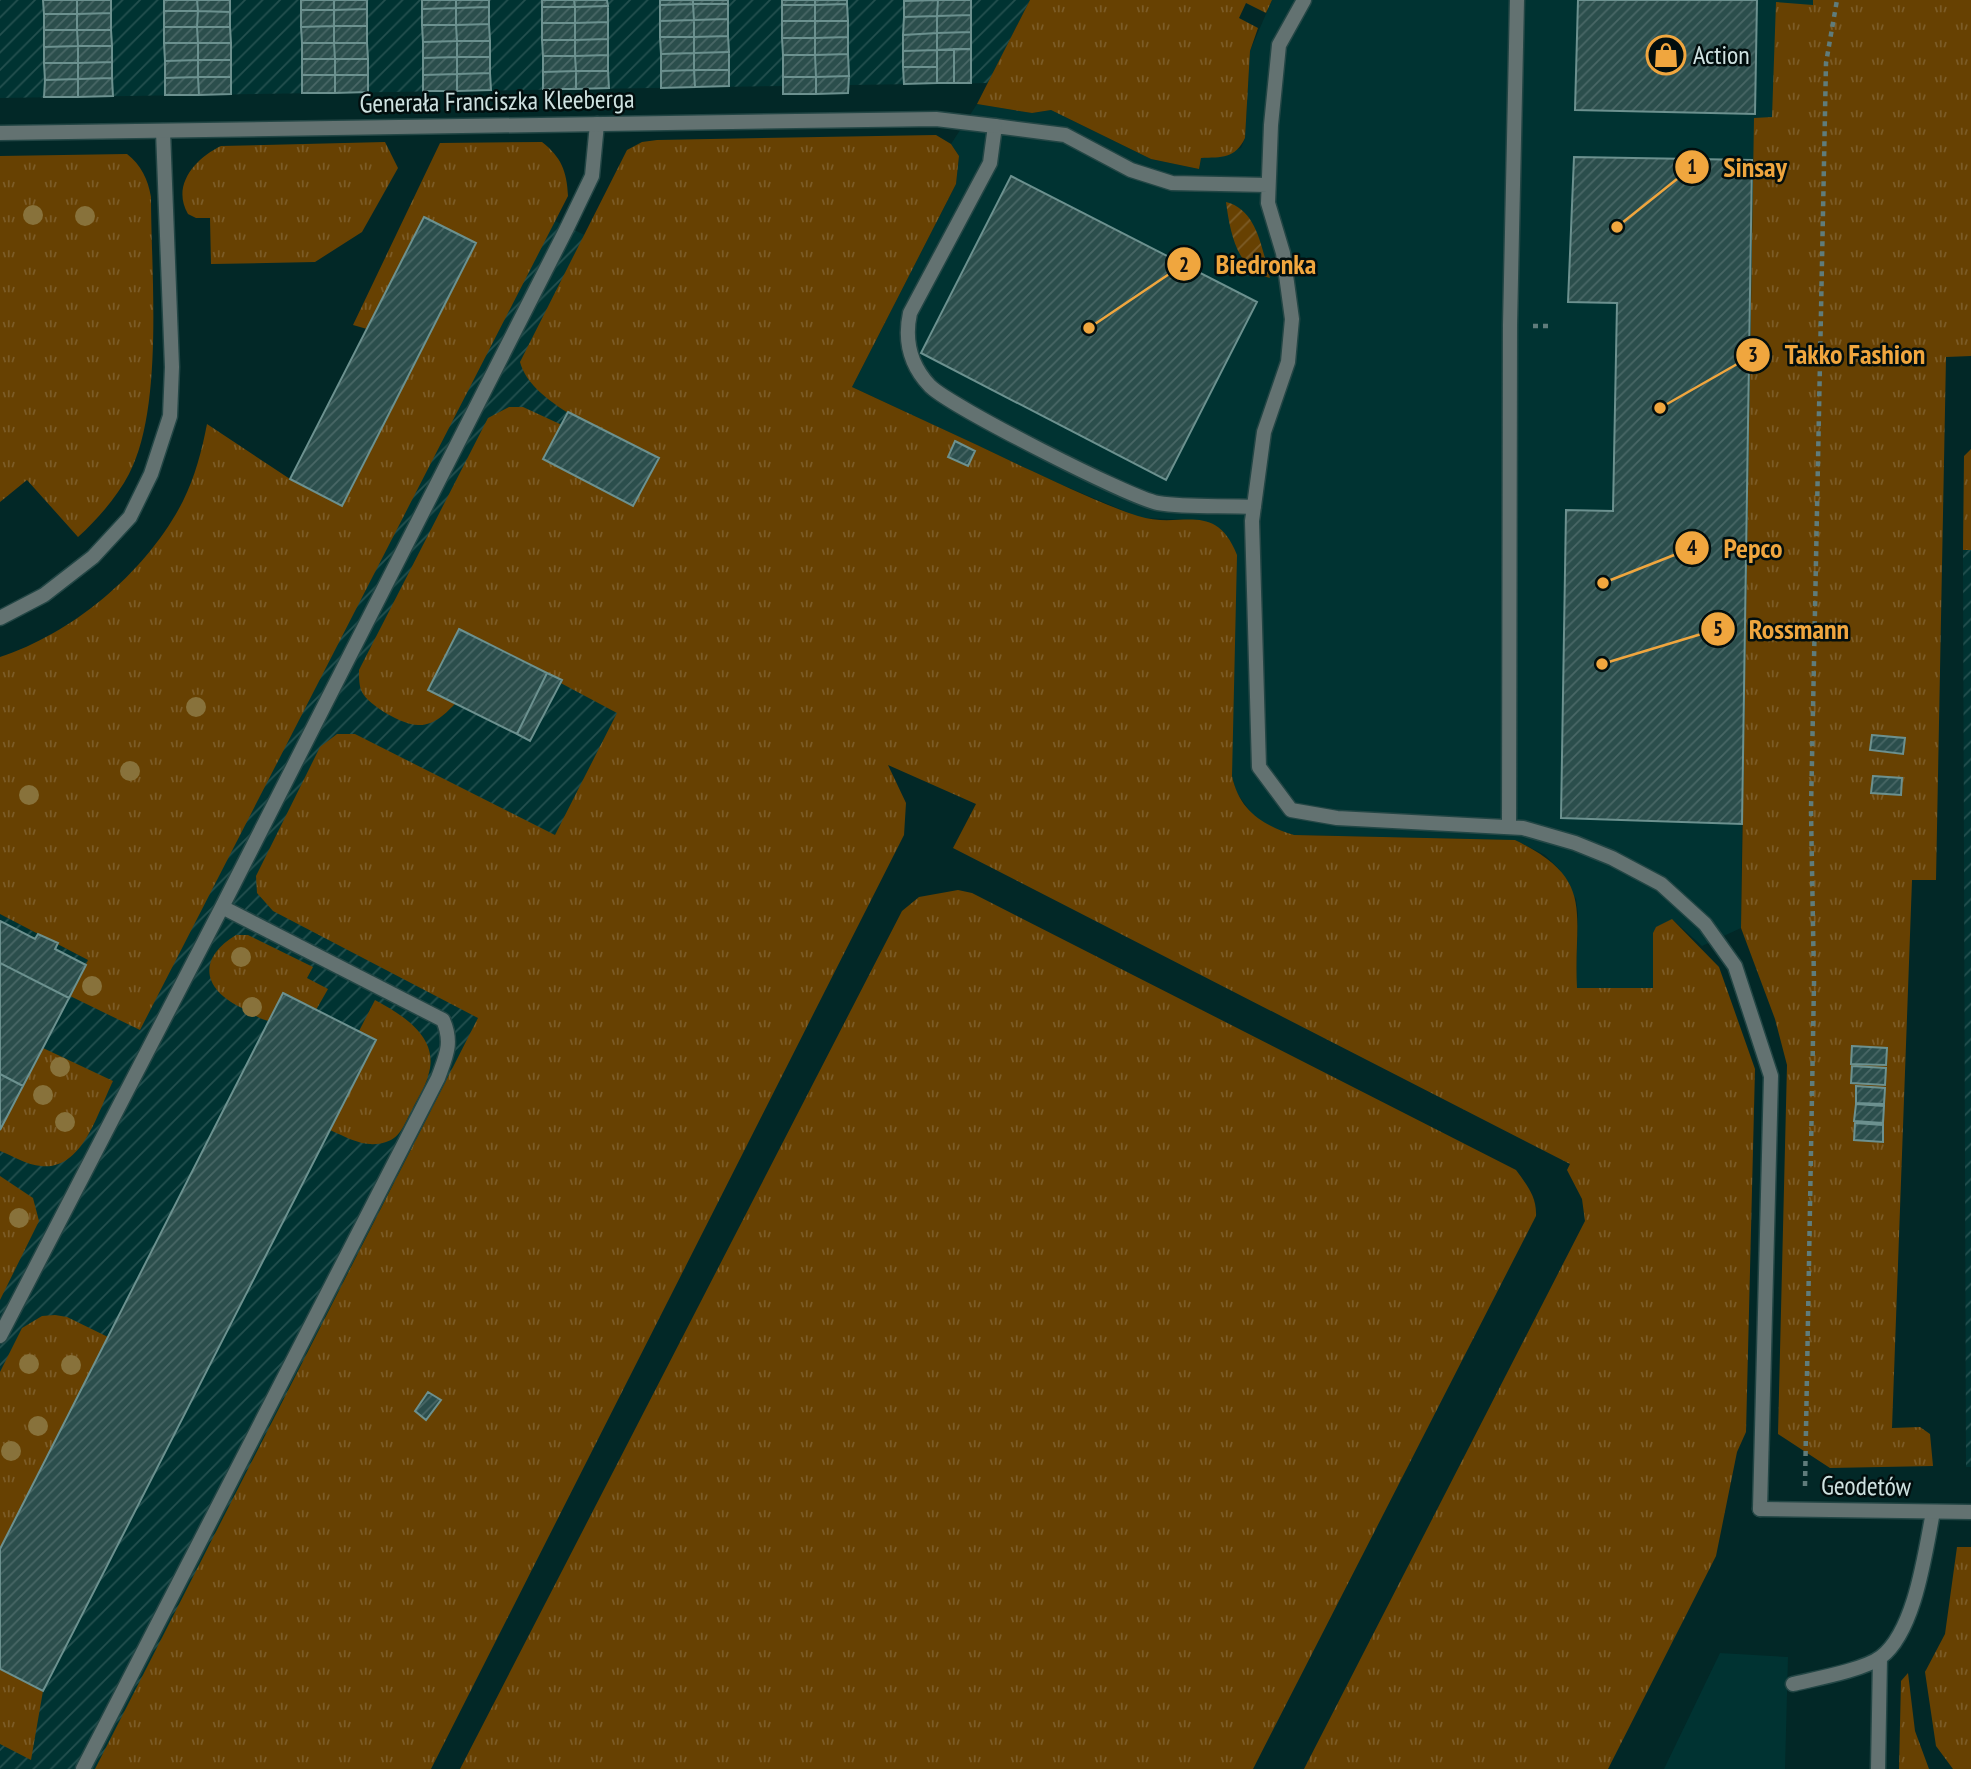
<svg xmlns="http://www.w3.org/2000/svg" width="1971" height="1769" viewBox="0 0 1971 1769" font-family="'PT Sans Narrow',sans-serif">
	<style>
		.built { fill: #003332 }
		.industrial { fill: url(#industrial-furrows) }
		.grass { fill: url(#grass-tufts); fill-rule: evenodd }
		.garden { fill: url(#garden-furrows) }
		.building { fill: url(#building-hatch); stroke: #6c918f; stroke-width: 2 }
		.lines { fill: none; stroke-linecap: round; stroke-linejoin: round }
		.lane-casing { stroke: #234645; stroke-width: 17 }
		.street-casing { stroke: #234645; stroke-width: 17 }
		.path { stroke: #5f7c7b; stroke-width: 4.5; stroke-dasharray: 5 5; stroke-linecap: butt }
		.lane { stroke: #637271; stroke-width: 14 }
		.street { stroke: #637271; stroke-width: 14 }
		.tree { fill: #88723b }
		.labels { text-anchor: middle; stroke-width: 5; stroke-linejoin: round; paint-order: stroke }
		.poi-label { font-size: 26px; fill: #cfe2e1; stroke: #020e0e; text-anchor: start }
		.street-label { font-size: 26px; fill: #cfe2e1; stroke: #020e0e }
		.leader { fill: none; stroke: #f0a63e; stroke-width: 2.5 }
		.callout-dot { fill: #f0a63e; stroke: #020e0e; stroke-width: 2.5 }
		.mark-label { font-size: 21px; text-anchor: middle; font-weight: bold; fill: #111 }
		.callout-label { font-size: 28px; text-anchor: middle; font-weight: bold; fill: #f0a63e; stroke: #020e0e; stroke-width: 5; stroke-linejoin: round; paint-order: stroke }
	</style>
	<defs>
		<pattern id="industrial-furrows" width="10" height="10" patternUnits="userSpaceOnUse" patternTransform="scale(1.75)"><rect width="10" height="10" fill="#003332"/><path d="M-1 1l2-2M0 10L10 0M9 11l2-2" fill="none" stroke="#24504f"/></pattern>
		<pattern id="grass-tufts" width="24" height="20" patternUnits="userSpaceOnUse" patternTransform="scale(1.75)"><rect width="24" height="20" fill="#674102"/><path d="M3 7l-1-3M5 7V3M7 7l1-3M15 17l-1-3M17 17v-4M19 17l1-3" fill="none" stroke="#7c5c27"/></pattern>
		<pattern id="garden-furrows" width="10" height="10" patternUnits="userSpaceOnUse" patternTransform="scale(1.75)"><rect width="10" height="10" fill="#674102"/><path d="M-1 1l2-2M0 10L10 0M9 11l2-2" fill="none" stroke="#7c5c27"/></pattern>
		<pattern id="building-hatch" width="6" height="6" patternUnits="userSpaceOnUse" patternTransform="scale(1.75)"><rect width="6" height="6" fill="#2b4e4c"/><path d="M-1 1l2-2M0 6l6-6M5 7l2-2" fill="none" stroke="#496766"/></pattern>
	</defs>
	<rect width="100%" height="100%" fill="#022827"/>
	<path class="built" d="M1272,0H1820L1742,824L1741,928L1702,946L1673,920L1653,988H1576L1578,913L1576,899L1559,869L1545,855L1515,840L1294,835L1271,828L1255,818L1236,792L1232,776L1197,520L1141,518L1062,485L852,387L956,184L959,156L951,144L977,104L1032,113L1051,110L1151,159L1199,169L1201,158L1241,148L1245,138L1250,51Z
		M1720,1653L1788,1657L1785,1769H1664Z"/>
	<path class="industrial" d="M0,0H1030L988,83L849,85L848,93L816,94L783,86L0,98Z
		M946,163L122,1769H0V914L88,960L72,992L519,204L593,239Z
		M1963,550H1971V1467H1966Z"/>
	<path class="grass" d="M1030,0H1272L1266,13L1246,3L1239,18L1258,28L1250,51L1245,138C1235,159 1222,157 1201,158L1199,169L1151,159L1051,110L1032,113L977,104Z
		M1813,0H1971V356L1946,357L1936,880H1912L1892,1428L1920,1427L1930,1434L1933,1466L1830,1468L1778,1434L1787,1065L1775,1019L1741,928L1754,118L1772,117L1776,2L1813,5ZM1872,735L1904,738L1902,754L1871,750ZM1852,1047L1886,1048V1065L1851,1064ZM1856,1086L1885,1088L1884,1104L1856,1102ZM1856,1105L1884,1106L1883,1122L1855,1121ZM1855,1123L1883,1125L1882,1141L1854,1140Z
		M936,135L951,144L959,156L956,184L852,387C908,413 965,439 1021,466C1059,483 1098,503 1138,516C1180,530 1215,499 1237,555L1232,776C1239,810 1262,825 1294,835L1515,840C1597,880 1573,912 1577,988H1653V933L1656,927L1672,919L1719,967L1755,1069L1746,1432L1737,1452L1716,1556L1608,1769H1304L1585,1221L1582,1199L1567,1170L1570,1164L953,848L976,804L888,765L906,803L904,835L431,1769H95L478,1018L273,911L257,893L256,876L320,747L337,734H355L555,835L617,713L459,629L428,689L456,703C446,713 434,726 418,725C403,725 369,706 362,692C359,686 359,678 359,670L488,418L509,407H523L562,425L658,458C619,438 531,406 520,362L627,150L642,142L657,140Z
		M385,142L398,168L362,232L315,262L211,264L210,218H196L188,214C171,185 196,158 221,146Z
		M542,142C561,157 567,171 568,196L140,1030L70,996L88,960L0,914V657C74,633 148,570 183,501C195,477 202,450 207,424L290,479L343,505L476,244L424,217L367,329L353,325L440,143Z
		M127,154C141,165 148,179 151,197C151,274 164,407 129,474C117,497 97,520 78,537L27,480L0,502V156Z
		M1971,449V550H1963L1964,456Z
		M958,890L972,893L1516,1170C1527,1185 1537,1197 1536,1216L1253,1769H460L902,911L919,897Z
		M236,935H248L313,967L307,978L328,989L316,1010C303,1013 282,1023 269,1021C261,1020 251,1013 244,1009C204,991 195,960 236,935Z
		M375,1000C403,1015 441,1038 428,1076C425,1088 417,1099 412,1110C405,1122 401,1138 386,1142C366,1149 348,1138 330,1130L376,1041L359,1031Z
		M43,1048L113,1081C98,1111 83,1171 41,1166C27,1165 13,1156 0,1151V1130Z
		M0,1176L33,1198L39,1221L0,1300Z
		M55,1315L67,1317L108,1337L0,1549V1372L22,1328L42,1316Z
		M1957,1547H1971V1769H1953L1936,1746L1925,1672L1945,1634Z
		M0,1669L43,1691L31,1760L0,1744Z
		M1908,1673L1915,1731L1929,1769H1899L1901,1681Z"/>
	<path class="garden" d="M1226,202C1258,210 1262,250 1270,278C1237,271 1230,232 1226,202Z"/>
	<path class="building" d="M43,0H77V14H44Z
		M77,0H111V13L77,14Z
		M164,0H197L198,11H164Z
		M197,0H230V12L198,11Z
		M301,0H334V10H301Z
		M334,0H367V9L334,10Z
		M422,0H456V8L422,9Z
		M456,0H489V7L456,8Z
		M542,0H574L575,7H542Z
		M574,0H607L608,6L575,7Z
		M660,0H693V4L660,5Z
		M693,0H728V4H693Z
		M782,0H815V5H782Z
		M815,0H847V4L815,5Z
		M938,0H971V15L937,16Z
		M938,0L937,16L904,17V1Z
		M1578,0H1757L1755,114L1575,110Z
		M693,4L694,20L660,21V5Z
		M693,4H728V19L694,20Z
		M847,4L848,21H815V5Z
		M782,5H815V21H782Z
		M608,6V22L575,23V7Z
		M489,7V24L456,25V8Z
		M542,7H575V23H542Z
		M456,8V25H422V9Z
		M367,9V26H334V10Z
		M301,10H334V26L301,27Z
		M164,11H198L197,27H164Z
		M198,11L230,12V27H197Z
		M111,13V30H77V14Z
		M44,14H77V30H44Z
		M971,15V32L937,33V16Z
		M937,16V33L903,35L904,17Z
		M728,19V36L694,37V20Z
		M694,20V37H660V21Z
		M782,21H815V38H782Z
		M815,21H848V37L815,38Z
		M608,22V39L575,40V23Z
		M542,23H575V40H542Z
		M489,24L490,41H457L456,25Z
		M422,25H456L457,41L423,42Z
		M334,26V43H302L301,27Z
		M334,26H367V43H334Z
		M164,27H197L198,43H164Z
		M197,27H230L231,43H198Z
		M44,30H77L78,46L44,47Z
		M77,30H111L112,46H78Z
		M971,32V49L937,50V33Z
		M937,33V50L903,51V35Z
		M728,36L729,52L694,53V37Z
		M660,37H694V53L661,54Z
		M848,37V54L815,55V38Z
		M782,38H815V55H783Z
		M608,39V55L575,56V40Z
		M542,40H575V56H543Z
		M457,41H490V57H457Z
		M457,41V57L423,58V42Z
		M164,43H198V60L165,61Z
		M198,43H231V60H198Z
		M302,43H334L335,59H302Z
		M334,43H367L368,59H335Z
		M78,46V63H44V47Z
		M78,46H112V62L78,63Z
		M954,49H971V83H954Z
		M954,49V83H937V50Z
		M937,50V67H903V51Z
		M729,52V70H694V53Z
		M694,53V70L661,71V54Z
		M848,54L849,76L816,77L815,55Z
		M608,55V71H576L575,56Z
		M783,55H815L816,77H783Z
		M543,56H575L576,71L543,72Z
		M457,57H490V73L457,74Z
		M457,57V74L423,75V58Z
		M302,59H335V75H302Z
		M335,59H368V75H335Z
		M198,60H231V77H198Z
		M198,60V77L165,78V61Z
		M112,62V78L78,79V63Z
		M44,63H78V79L45,80Z
		M903,67H937V83L904,84Z
		M694,70L695,87L661,88V71Z
		M694,70H729V86L695,87Z
		M576,71V89H543V72Z
		M576,71H608L609,88L576,89Z
		M490,73L491,90L457,91V74Z
		M457,74V91H423V75Z
		M302,75H335V93H302Z
		M335,75H368V92L335,93Z
		M849,76L848,93L816,94V77Z
		M198,77H231V94L199,95Z
		M198,77L199,95H165V78Z
		M783,77H816V94H783Z
		M112,78L113,96L78,97V79Z
		M78,79V97H44L45,80Z
		M1574,157L1752,160L1742,824L1561,818L1566,510L1613,511L1617,303L1568,302Z
		M1011,176L1257,302L1166,480L921,353Z
		M424,217L476,243L342,506L290,479Z
		M568,412L659,458L633,506L543,459Z
		M955,441L975,451L968,466L948,457Z
		M459,629L547,673L517,734L428,690Z
		M547,673L562,680L530,741L517,734Z
		M1872,735L1905,738L1903,754L1870,750Z
		M1873,776L1902,778L1901,795L1871,793Z
		M0,921L35,939L38,934L58,943L55,949L86,965L69,998L0,963Z
		M0,963L69,998L23,1086L0,1074Z
		M283,993L376,1040L43,1691L0,1669V1549Z
		M1852,1046L1887,1048L1886,1065L1851,1064Z
		M1852,1066L1886,1068L1885,1085L1851,1083Z
		M0,1074L23,1086L0,1130Z
		M1856,1086L1885,1088L1884,1104L1856,1103Z
		M1856,1104L1884,1106L1883,1123L1854,1121Z
		M1855,1123L1883,1125V1142L1854,1140Z
		M428,1392L441,1400L426,1420L415,1411Z"/>
	<g class="lines">
		<defs>
			<path id="lane" d="M1304,0L1279,45L1271,125L1268,203L1283,253L1292,319L1288,362L1264,432L1252,521L1259,767L1291,810L1337,818L1523,828L1575,843L1612,858L1661,884L1705,924L1735,966L1771,1076L1760,1509
				M1254,507C1223,505 1189,508 1158,503C1130,498 950,406 930,386C910,365 904,341 910,313L990,163L995,126L1065,135L1131,170L1172,183L1268,185
				M0,618L44,595L93,557L130,517L151,474L170,416L172,367L163,131
				M1509,827L1510,325L1517,0
				M0,1336L222,907L567,228L592,176L597,124
				M1793,1684C1814,1679 1864,1670 1881,1657C1915,1631 1925,1553 1933,1512
				M83,1769L438,1078C446,1056 453,1043 443,1020L222,907
				M1878,1769L1880,1658"/>
			<path id="street" d="M0,133L936,119L995,126
				M1760,1509L1971,1512"/>
		</defs>
		<use href="#lane" class="lane-casing"/>
		<use href="#street" class="street-casing"/>
		<path class="path" d="M1533,326H1552
			M1805,1486L1814,983L1811,810L1826,63L1837,0"/>
		<use href="#lane" class="lane"/>
		<use href="#street" class="street"/>
	</g>
	<g class="tree">
		<circle cx="33" cy="215" r="10"/>
		<circle cx="85" cy="216" r="10"/>
		<circle cx="196" cy="707" r="10"/>
		<circle cx="130" cy="771" r="10"/>
		<circle cx="29" cy="795" r="10"/>
		<circle cx="241" cy="957" r="10"/>
		<circle cx="92" cy="986" r="10"/>
		<circle cx="252" cy="1007" r="10"/>
		<circle cx="60" cy="1067" r="10"/>
		<circle cx="43" cy="1095" r="10"/>
		<circle cx="65" cy="1122" r="10"/>
		<circle cx="19" cy="1218" r="10"/>
		<circle cx="29" cy="1364" r="10"/>
		<circle cx="71" cy="1365" r="10"/>
		<circle cx="38" cy="1426" r="10"/>
		<circle cx="11" cy="1451" r="10"/>
	</g>
	<defs>
		<symbol id="shop-ring" viewBox="-11 -11 22 22"><circle r="9.5" fill="#020e0e" stroke="#f0a63e" stroke-width="1.5"/><path d="M-5-2.5h2.3a2.7 3.5 0 0 1 5.4 0H5L5.5 6h-11ZM-1.5-2.5h3a1.5 2.3 0 0 0-3 0Z" fill="#f0a63e"/></symbol>
	</defs>
	<g fill-rule="evenodd">
		<use href="#shop-ring" x="1644" y="33" width="44" height="44"/>
	</g>
	<g class="labels">
		<g class="poi-label">
			<text x="1693" y="64">Action</text>
		</g>
		<g class="street-label">
			<text transform="translate(497 101) rotate(-1)" y="9">Generała Franciszka Kleeberga</text>
			<text transform="translate(1866 1486) rotate(1)" y="9">Geodetów</text>
		</g>
	</g>
	<path class="leader" d="M1617 227L1692 167M1089 328L1184 264M1660 408L1753 355M1603 583L1692 548M1602 664L1718 629"/>
	<g class="callout-dot">
		<circle cx="1617" cy="227" r="7"/>
		<circle cx="1089" cy="328" r="7"/>
		<circle cx="1660" cy="408" r="7"/>
		<circle cx="1603" cy="583" r="7"/>
		<circle cx="1602" cy="664" r="7"/>
		<circle cx="1692" cy="167" r="18"/>
		<circle cx="1184" cy="264" r="18"/>
		<circle cx="1753" cy="355" r="18"/>
		<circle cx="1692" cy="548" r="18"/>
		<circle cx="1718" cy="629" r="18"/>
	</g>
	<g class="mark-label">
		<text x="1692" y="174">1</text>
		<text x="1184" y="272">2</text>
		<text x="1753" y="362">3</text>
		<text x="1692" y="555">4</text>
		<text x="1718" y="636">5</text>
	</g>
	<g class="callout-label">
		<text x="1755" y="177">Sinsay</text>
		<text x="1266" y="274">Biedronka</text>
		<text x="1855" y="364">Takko Fashion</text>
		<text x="1753" y="558">Pepco</text>
		<text x="1799" y="639">Rossmann</text>
	</g>
</svg>
